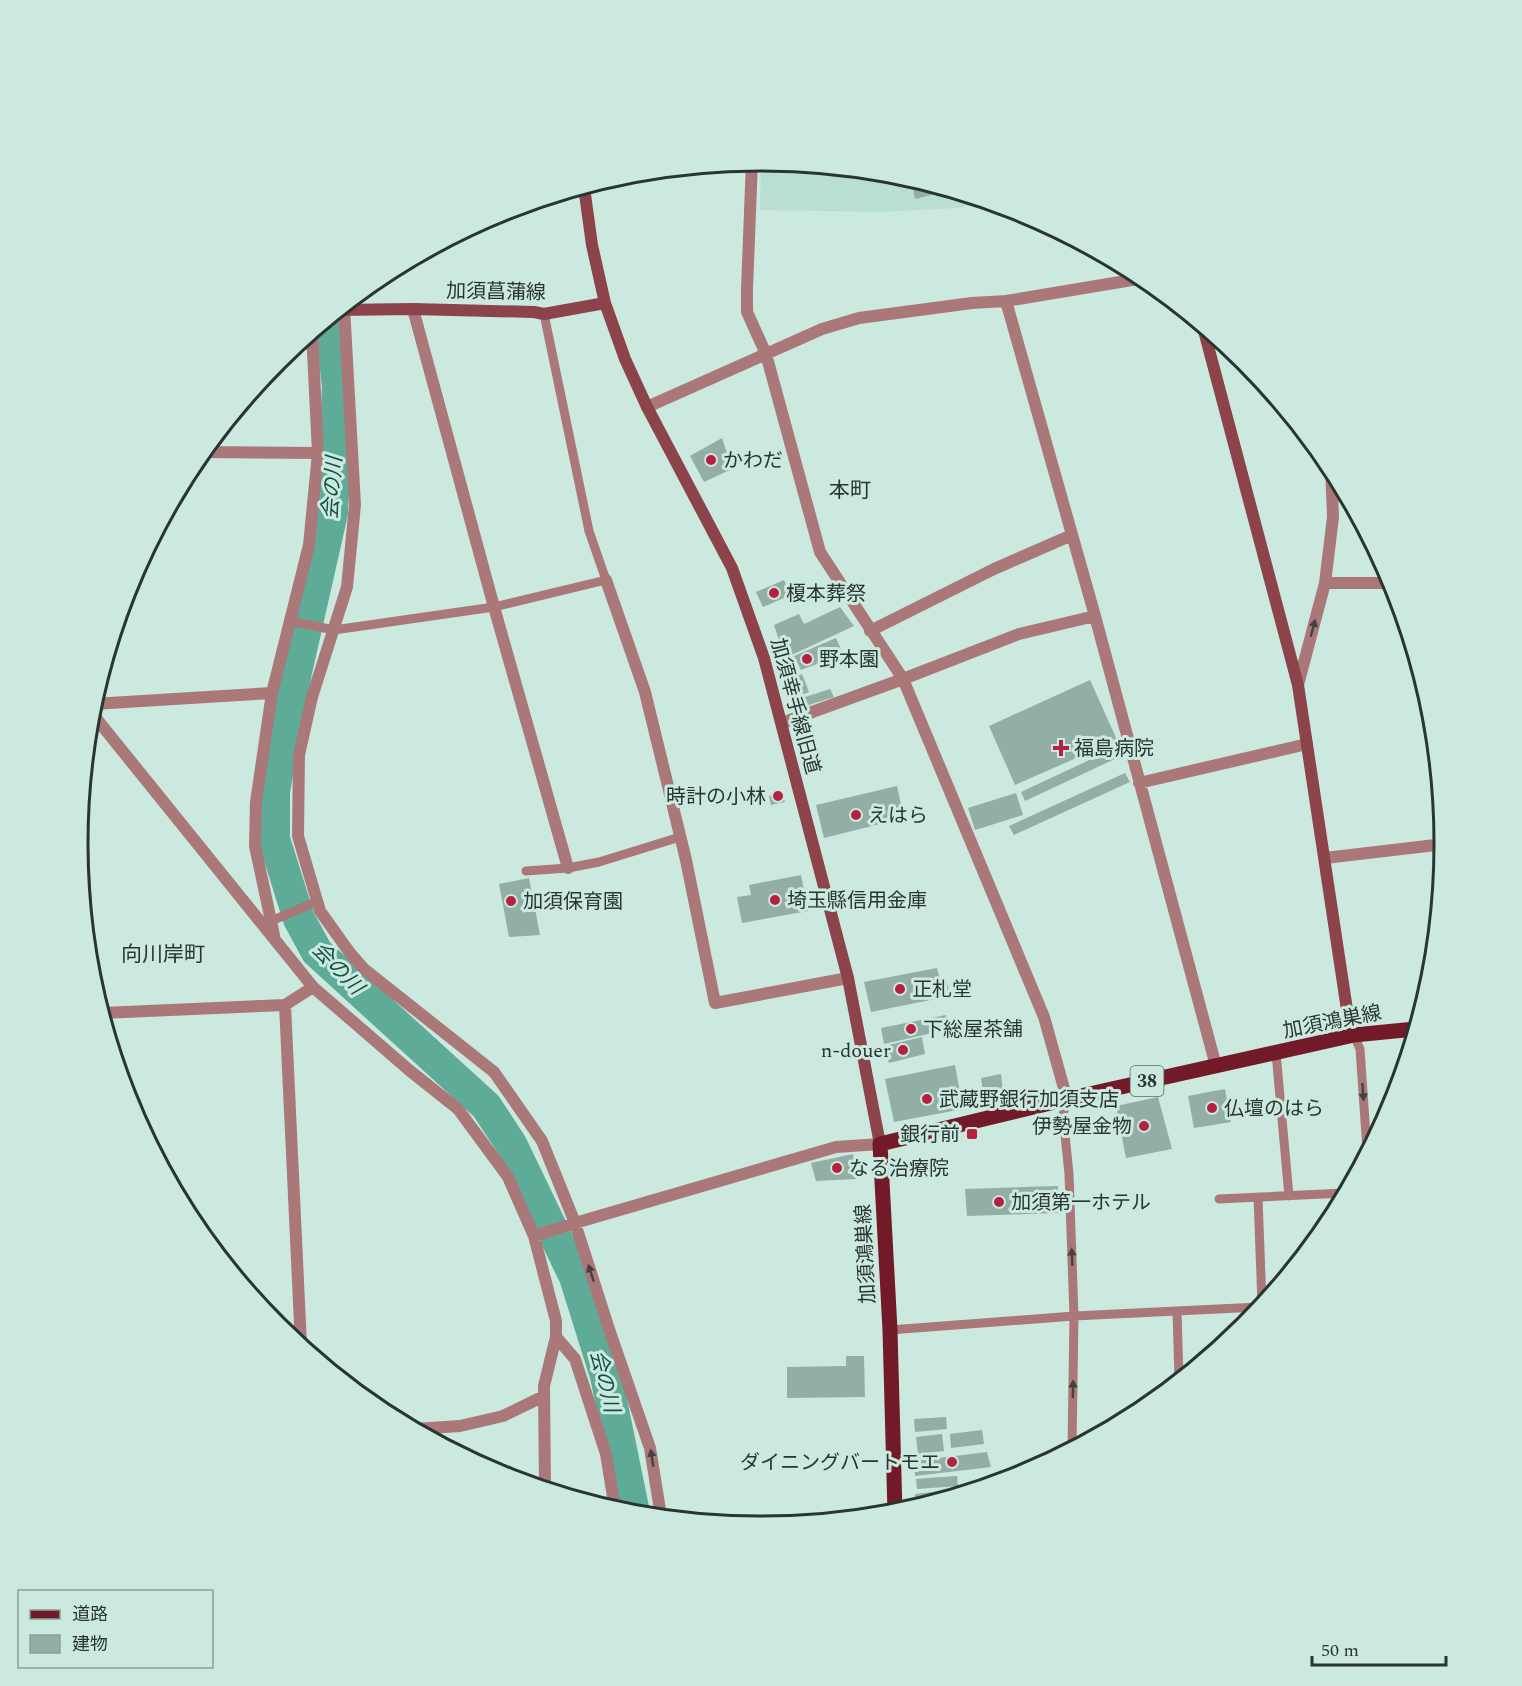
<svg xmlns="http://www.w3.org/2000/svg" width="1522" height="1686" viewBox="0 0 1522 1686" font-family="Spectral,'Noto Sans JP',serif">
	<style>
		.built { fill: #b9dfd3 }
		.lines { fill: none; stroke-linecap: round; stroke-linejoin: round }
		.river { stroke: #5eac97; stroke-width: 32 }
		.building { fill: #92aea5 }
		.lane { stroke: #ab787a; stroke-width: 9 }
		.street { stroke: #ab787a; stroke-width: 12 }
		.secondary { stroke: #8c444a; stroke-width: 12 }
		.primary { stroke: #731a29; stroke-width: 15 }
		.oneway { fill: #434240 }
		.poi-dot { fill: #b52240; stroke: #cbe9df; stroke-width: 2 }
		.labels { text-anchor: middle; stroke-width: 6; stroke-linejoin: round; paint-order: stroke }
		.shield { fill: #cbe9df; stroke: #5a6b65; stroke-width: 1.5 }
		.shield-label { font-size: 18px; font-weight: bold; fill: #293531 }
		.street-label { font-size: 20px; fill: #293531; stroke: #cbe9df }
		.poi-label { font-size: 20px; fill: #293531; stroke: #cbe9df; text-anchor: start }
		.water-label { font-size: 21px; font-style: italic; fill: #105244; stroke: #cbe9df }
		.neighbourhood-label { font-size: 21px; fill: #293531; stroke: #cbe9df }
		.rim { fill: none; stroke: #293531; stroke-width: 3 }
	</style>
	<rect width="100%" height="100%" fill="#cbe9df"/>
	<path class="built" d="M761,160L895,173L987,201L957,208L880,212L760,210Z"/>
	<g class="lines">
		<path class="river" d="M330,318L338,387L332,513L296,672L274,791V839L299,919L317,952L486,1106L511,1144L575,1277L606,1376L634,1513"/>
	</g>
	<path class="building" d="M911,178L934,185L951,190L915,199Z
		M722,438L732,469L704,482L690,456Z
		M784,580L791,595L763,607L756,592Z
		M840,607L854,626L785,658L774,625L799,614L804,624Z
		M836,638L843,654L801,670L794,656Z
		M802,674L809,692L790,700L785,680Z
		M1090,680L1117,740L1015,785L989,726Z
		M830,689L834,697L793,710L790,702Z
		M1115,748L1119,757L1025,801L1021,792Z
		M1125,773L1130,782L1014,835L1009,826Z
		M897,786L904,818L824,838L816,805Z
		M782,793L785,802L771,805L769,796Z
		M1016,793L1023,815L975,830L968,808Z
		M801,875L808,911L742,923L737,897L751,895L749,885Z
		M529,878L540,935L509,937L499,884Z
		M937,968L941,983L947,982L950,996L871,1012L864,982Z
		M946,1015L950,1029L884,1044L881,1028Z
		M922,1037L925,1054L889,1063L884,1046Z
		M955,1065L963,1109L894,1122L885,1079Z
		M1001,1074L1003,1091L988,1094L987,1091L983,1092L981,1078Z
		M1225,1089L1231,1122L1194,1128L1188,1096Z
		M1158,1097L1172,1149L1126,1158L1116,1106Z
		M853,1154L856,1179L816,1181L811,1163Z
		M1058,1186L1059,1213L967,1216L965,1189Z
		M846,1356H864L865,1397L787,1398V1367L846,1366Z
		M946,1417L947,1429L915,1432L914,1419Z
		M982,1430L984,1444L951,1448L950,1434Z
		M942,1434L944,1451L918,1454L916,1437Z
		M987,1452L991,1467L915,1476L914,1461Z
		M957,1476L958,1486L917,1489L916,1479Z
		M981,1485V1487L955,1494L954,1490Z
		M949,1490V1496L916,1506L915,1494Z"/>
	<g class="lines">
		<path class="lane" d="M290,621L334,630L494,607L606,580L589,531L544,314
			M526,871L568,868L599,862L680,837
			M271,921L318,901
			M1354,1035L1360,1049L1367,1150
			M1276,1053L1289,1196
			M1067,1099L1063,1115L1069,1174L1074,1316L1072,1447
			M1258,1197L1262,1304
			M1219,1199L1345,1193
			M1177,1311L1179,1379
			M890,1330L1074,1316L1259,1307"/>
		<path class="street" d="M752,161L747,289V312L766,354L820,552L903,679L1044,1017L1067,1099
			M1006,301L1095,616L1216,1066
			M344,306L355,505L347,587L312,697L299,755L298,836L320,911L350,953L364,969L494,1072L542,1141L575,1223L609,1329L650,1448L661,1516
			M413,309L494,607L568,868
			M647,407L822,329L859,318L972,303L1006,301L1144,278
			M203,452L318,453
			M606,580L645,692L686,860L715,1003L848,978
			M1325,583H1393
			M870,631L994,569L1072,535
			M1298,685L1325,583L1333,517L1331,467
			M93,704L272,693
			M91,712L313,987L409,1070L458,1109L508,1177L534,1236L556,1321V1337L544,1386L545,1488
			M782,723L903,679L1019,634L1095,616
			M1139,783L1307,744
			M81,816L89,959
			M1325,858L1444,844
			M274,935L255,846L256,802L272,693L309,545L318,453L312,332
			M285,1005L301,1345
			M102,1013L285,1005L313,987
			M534,1236L575,1223L836,1147L880,1144
			M556,1337L575,1359L606,1454L615,1509
			M415,1429L460,1426L503,1416L544,1396"/>
		<path class="secondary" d="M584,187L592,245L605,303L625,359L647,407L732,568L764,658L848,978L880,1144
			M338,310L413,309L534,312L544,314L605,303
			M1203,327L1298,685L1349,1023L1354,1035"/>
		<path class="primary" d="M895,1513L890,1330L880,1144L1067,1099L1354,1035L1415,1029"/>
	</g>
	<defs><path id="oneway-solid" d="M-6-.8H1V-3.2L6.5 0L1 3.2V.8H-6Z" transform="scale(1.5)"/></defs>
	<g class="oneway">
		<use href="#oneway-solid" transform="translate(1313 628) rotate(-75)"/>
		<use href="#oneway-solid" transform="translate(1363 1092) rotate(86)"/>
		<use href="#oneway-solid" transform="translate(1072 1257) rotate(-92)"/>
		<use href="#oneway-solid" transform="translate(591 1273) rotate(-108)"/>
		<use href="#oneway-solid" transform="translate(1073 1389) rotate(-89)"/>
		<use href="#oneway-solid" transform="translate(652 1458) rotate(-99)"/>
	</g>
	<g class="poi-dot">
		<circle cx="711" cy="460" r="6"/>
		<circle cx="774" cy="593" r="6"/>
		<circle cx="807" cy="659" r="6"/>
		<path d="M1058 739h6v6h6v6h-6v6h-6v-6h-6v-6h6z"/>
		<circle cx="778" cy="796" r="6"/>
		<circle cx="856" cy="815" r="6"/>
		<circle cx="775" cy="900" r="6"/>
		<circle cx="511" cy="901" r="6"/>
		<circle cx="900" cy="989" r="6"/>
		<circle cx="911" cy="1029" r="6"/>
		<circle cx="903" cy="1050" r="6"/>
		<circle cx="927" cy="1099" r="6"/>
		<circle cx="1212" cy="1108" r="6"/>
		<circle cx="1144" cy="1126" r="6"/>
		<rect x="966" y="1128" width="12" height="12" rx="3"/>
		<circle cx="837" cy="1168" r="6"/>
		<circle cx="999" cy="1202" r="6"/>
		<circle cx="952" cy="1462" r="6"/>
	</g>
	<g class="labels">
		<rect class="shield" x="1130.5" y="1066" width="33" height="30" rx="4.5"/>
		<g class="shield-label">
			<text x="1147" y="1087">38</text>
		</g>
		<g class="street-label">
			<text transform="translate(496 291) rotate(1)" y="7">加須菖蒲線</text>
			<text transform="translate(796 706) rotate(75)" y="7">加須幸手線旧道</text>
			<text transform="translate(1332 1021) rotate(-11)" y="7">加須鴻巣線</text>
			<text transform="translate(865 1254) rotate(-93)" y="7">加須鴻巣線</text>
		</g>
		<g class="poi-label">
			<text x="723" y="467">かわだ</text>
			<text x="786" y="600">榎本葬祭</text>
			<text x="819" y="666">野本園</text>
			<text x="1074" y="755">福島病院</text>
			<text x="766" y="803" text-anchor="end">時計の小林</text>
			<text x="868" y="822">えはら</text>
			<text x="787" y="907">埼玉縣信用金庫</text>
			<text x="523" y="908">加須保育園</text>
			<text x="912" y="996">正札堂</text>
			<text x="923" y="1036">下総屋茶舗</text>
			<text x="891" y="1057" text-anchor="end">n-douer</text>
			<text x="939" y="1106">武蔵野銀行加須支店</text>
			<text x="1224" y="1115">仏壇のはら</text>
			<text x="1132" y="1133" text-anchor="end">伊勢屋金物</text>
			<text x="960" y="1141" text-anchor="end">銀行前</text>
			<text x="849" y="1175">なる治療院</text>
			<text x="1011" y="1209">加須第一ホテル</text>
			<text x="940" y="1469" text-anchor="end">ダイニングバートモエ</text>
		</g>
		<g class="water-label">
			<text transform="translate(332 488) rotate(-86)" y="7">会の川</text>
			<text transform="translate(338 968) rotate(46)" y="7">会の川</text>
			<text transform="translate(605 1381) rotate(76)" y="7">会の川</text>
		</g>
		<g class="neighbourhood-label">
			<text x="850" y="497">本町</text>
			<text x="163" y="961">向川岸町</text>
		</g>
	</g>
	<path d="M0 0H1522V1686H0ZM760 171H762A672 672 0 0 1 1434 843V844A672 672 0 0 1 762 1516H760A672 672 0 0 1 88 844V843A672 672 0 0 1 760 171Z" fill="#cbe9df" fill-rule="evenodd"/>
	<path class="rim" d="M760 171H762A672 672 0 0 1 1434 843V844A672 672 0 0 1 762 1516H760A672 672 0 0 1 88 844V843A672 672 0 0 1 760 171Z"/>
	<rect x="18" y="1590" width="195" height="78" fill="#cbe9df" stroke="#8aa199" stroke-width="1.5"/>
	<rect x="30" y="1610" width="30" height="9" fill="#731a29" stroke="#8aa199" stroke-width="1.5"/>
	<text x="72" y="1620" font-size="18" fill="#293531">道路</text>
	<rect x="30" y="1635" width="30" height="18" fill="#92aea5" stroke="#8aa199" stroke-width="1.5"/>
	<text x="72" y="1650" font-size="18" fill="#293531">建物</text>
	<path d="M1312 1656v9h134v-9" fill="none" stroke="#293531" stroke-width="3"/>
	<text x="1321" y="1656" font-size="18" fill="#293531" stroke="#cbe9df" stroke-width="4.5" paint-order="stroke">50 m</text>
</svg>
